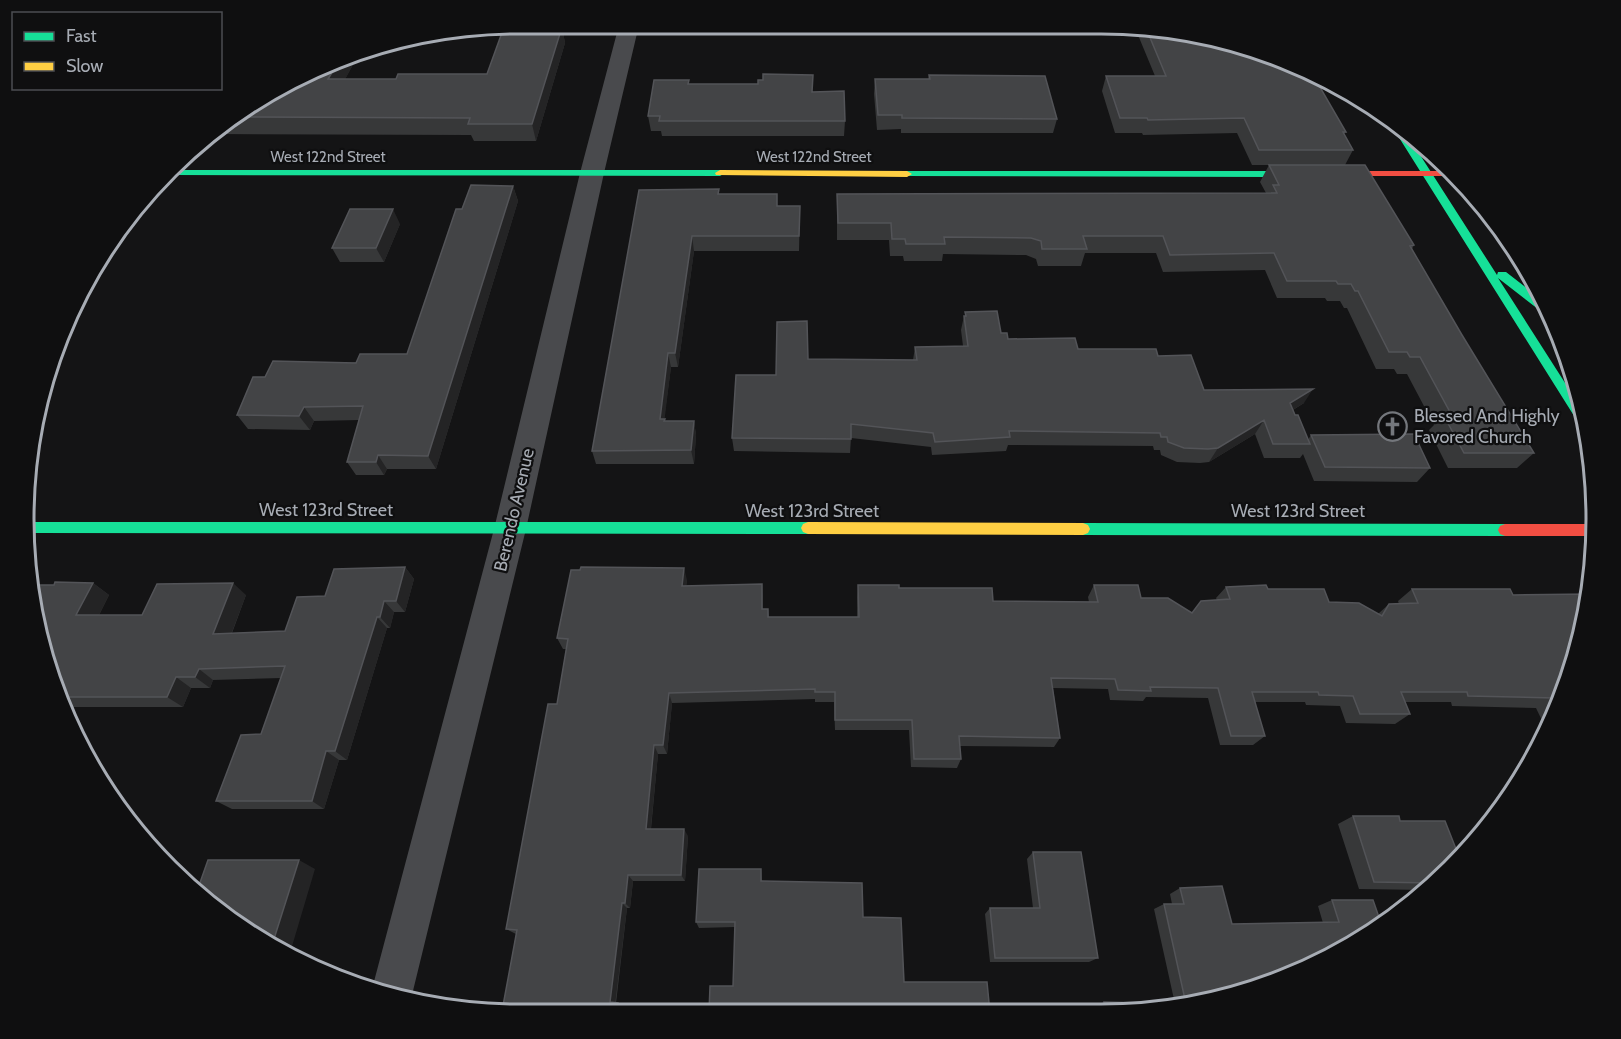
<svg xmlns="http://www.w3.org/2000/svg" width="1621" height="1039" viewBox="0 0 1621 1039" font-family="Cabin,sans-serif">
	<style>
		.lines { fill: none; stroke-linecap: round; stroke-linejoin: round }
		.street { fill: #494a4d; fill-rule: evenodd }
		.fast { fill: #16e098; fill-rule: evenodd }
		.slow { fill: #ffcf43; fill-rule: evenodd }
		.jam { fill: #f24e42; fill-rule: evenodd }
		.wall { fill: #373839 }
		.shaded-wall { fill: #242425 }
		.building { fill: #434446; stroke: #535458; stroke-width: 1.5 }
		.labels { text-anchor: middle; stroke-width: 4.5; stroke-linejoin: round; paint-order: stroke }
		.far-street-label { font-size: 15px; fill: #a7acb4; stroke: #0f0f10 }
		.poi-label { font-size: 18px; fill: #a7acb4; stroke: #0f0f10; text-anchor: start }
		.street-label { font-size: 18px; fill: #a7acb4; stroke: #0f0f10 }
		.rim { fill: none; stroke: #a7acb4; stroke-width: 3 }
	</style>
	<rect width="100%" height="100%" fill="#141415"/>
	<g class="lines">
		<path class="street" d="M619,25H639L604,173L526,529L411,999L372,989L494,529L580,173Z"/>
		<path class="fast" d="M1395,126L1406,133L1497,275L1498,272H1506L1547,304L1552,317L1547,316L1498,278L1583,411L1586,428L1581,427L1393,128Z
			M177,170H720L725,173L720,176L172,175Z
			M907,171H1285L1290,174L1285,177L903,176V172Z
			M28,522H808L813,524L815,528L813,532L808,534L29,533Z
			M1083,523L1505,524L1510,526L1512,530L1510,534L1505,536L1083,535L1078,533L1076,529L1078,525Z"/>
		<path class="slow" d="M720,170L907,171L912,174L907,177L716,175L715,173Z
			M808,522L1083,523L1088,525L1090,529L1088,533L1083,535L808,534L803,532L801,528L803,524Z"/>
		<path class="jam" d="M1285,171H1451L1456,176H1281V172Z
			M1505,524H1595L1594,536H1505L1500,534L1498,530L1500,526Z"/>
	</g>
	<path class="wall" d="M519,24H555L553,26L562,27L565,43L536,141H474L471,135L216,134L244,108L361,50L345,79H396L487,74Z
		M673,25L752,26V28L673,27Z
		M874,26L970,27L969,35H874Z
		M1026,27L1167,28L1346,132L1344,134L1353,150L1345,165H1252L1237,133L1143,135L1142,133H1115L1102,91L1106,76H1155L1138,35L1027,32Z
		M929,75L1057,119L1053,133H901V129L877,130L874,94L875,79H928Z
		M689,84L813,92L845,121L844,136H662L661,131H651L648,116Z
		M1269,165L1414,245L1412,249L1462,335L1534,453L1517,468H1448L1429,430L1434,425L1407,374H1397L1394,369H1376L1347,308H1344L1340,301H1327L1325,298H1277L1265,270L1163,272L1156,253H1085L1081,266H1038L1036,259L1026,255L943,254L942,261H904L903,256H890L889,240H837V194L1266,193L1260,182Z
		M513,186L518,201L436,469H387L384,475H356L347,462L359,420L314,421L310,430L248,429L237,415L265,377L407,354L462,209Z
		M639,190L719,194L778,206H800L799,251H694L678,367H671L664,419L665,421H694L696,435L694,464H596L592,451Z
		M400,224L384,262H340L332,248Z
		M965,312L1001,333L1008,339L1078,349L1158,356L1204,390L1304,403L1293,410L1308,440L1311,435L1430,468L1417,482L1314,481L1303,454L1300,458H1264L1255,434L1209,462L1200,463L1177,462L1161,455L1160,450H1154L1153,446L1008,445L1006,451L932,455L931,447L851,438L850,453L734,451L732,438L776,375L913,360L915,347L963,346L961,330L964,316H965Z
		M405,567L414,579L405,612H394L390,628H387L347,760H339L324,809H232L216,801L261,734L281,678L213,680L210,688H191L183,707H68L41,647L93,583L109,595L99,615H142L246,595L232,633L285,631L325,596Z
		M687,580L686,586L763,595V609H768L769,617H857V597L858,585L899,588L993,601L1089,602L1088,597L1094,585L1192,613L1217,600L1216,598L1226,587L1268,589L1329,602L1378,614L1389,604H1399L1398,601L1412,589L1513,595L1571,678L1547,731L1536,708L1452,706L1451,702H1405L1410,714L1395,724L1346,723L1340,706L1306,705L1305,702H1255L1265,736L1253,745H1220L1208,698L1146,697L1143,701L1110,700L1108,689L1053,688L1060,738L1054,747L959,746L961,759L957,768L911,767L909,730H835L834,702H815V699L672,703L667,754H658L651,829L688,836L685,881H633L630,908H627L616,1003L623,1006V1012L502,1011L516,934L506,929L557,704L566,649H563L557,638Z
		M1353,816L1400,821L1460,859L1427,890L1359,889L1338,824Z
		M1033,852L1098,958L1089,962H990L985,914L990,908H1033L1027,859Z
		M761,869L762,882L863,917L904,982L733,986L735,927L699,928L696,922Z
		M1180,888L1232,924L1323,923L1318,906L1332,900L1382,926L1229,998L1134,1014H1097L1096,1006L1104,1002L1175,1004L1154,909L1164,904H1172L1170,894Z"/>
	<path class="shaded-wall" d="M535,24H555L537,42L533,26Z
		M562,27L565,43L536,141L532,124Z
		M361,50L336,96L328,79L339,61Z
		M513,186L518,201L436,469L428,456Z
		M393,209L400,224L384,262L376,248Z
		M692,236L694,251L678,367L675,353Z
		M668,353L671,367L663,432L660,419Z
		M1313,389L1304,403L1281,417L1290,403Z
		M304,407L314,421L310,430L299,416Z
		M1264,420L1255,434L1209,462L1218,448Z
		M694,421L696,435L694,464L691,450Z
		M378,455L387,469L384,475L376,462Z
		M405,567L414,579L405,612L396,601Z
		M684,568L687,580L685,598L682,586Z
		M93,583L109,595L93,627L76,615Z
		M233,583L246,595L227,645L213,634Z
		M762,584L763,595V621L762,609Z
		M384,601L394,612L390,628L380,617Z
		M377,617L387,628L347,760L335,751Z
		M199,669L213,680L210,688L195,677Z
		M176,677L191,688L183,707L167,697Z
		M669,693L672,703L667,754L663,745Z
		M654,745L658,754L650,836L646,829Z
		M326,751L339,760L324,809L312,801Z
		M684,829L688,836L685,881L681,875Z
		M299,860L315,869L290,953L273,942Z
		M628,875L633,881L630,908L625,903Z
		M622,903L627,908L615,1005L610,1002Z
		M618,1003L623,1006V1012H617Z"/>
	<path class="building" d="M519,24H535L533,26L562,27L532,124H468L470,118L234,117L244,108L339,61L328,79H396L398,74H487L504,27Z
		M1146,28H1167L1291,62L1313,75L1346,132H1343L1353,150H1259L1244,118L1148,120L1147,118H1120L1106,76H1166Z
		M763,74L813,75L812,92L844,91L845,121H659L660,116H648L654,80H689L688,84H758V80H763Z
		M929,75L1045,76L1057,119L902,118V115H878L875,79H930Z
		M1269,165H1365L1414,245L1410,246L1462,335L1534,453H1464L1443,414H1451L1420,357H1410L1407,352H1389L1358,291H1355L1351,284H1338L1336,281H1287L1274,253L1170,255L1163,236H1083L1087,249H1042L1041,241L1031,238L944,237L945,244H906L905,239H892L891,223H838L837,194L1277,193L1273,185H1279Z
		M471,185L513,186L428,456L378,455L376,462H347L363,406L304,407L299,416L237,415L253,377H265L273,361L356,363L360,354H407L456,209H462Z
		M719,189L718,194H777V206H800L799,236H692L675,353H668L660,419H665L664,421H694L691,450L592,451L639,190Z
		M350,209H393L376,248H332Z
		M997,311L1001,333H1007L1008,339L1075,338L1078,349H1156L1158,356L1191,355L1204,390L1313,389L1290,403L1295,415H1298L1310,444H1273L1264,420L1218,448L1208,449L1184,448L1168,442L1167,437H1161L1160,433L1009,431L1010,437L935,442L933,433L851,424V439L732,438L736,375H776L777,322L807,321L808,359L917,360L915,347L968,346L964,316H966L965,312Z
		M1414,434L1430,468L1325,467L1311,435Z
		M405,567L396,601H384L380,617H377L335,751H326L312,801H216L241,735L261,734L285,666L199,669L195,677H176L167,697H63L41,647L35,585H54L55,582L93,583L76,615H142L157,584L233,583L213,634L285,631L297,597L325,596L334,569Z
		M581,567L684,568L682,586L762,584V609H768V617H859L858,585H899V588H992L993,601L1098,602L1094,585H1138L1141,598H1168L1192,613L1201,601L1230,599L1226,587L1266,585L1268,589H1324L1329,602L1359,603L1382,616L1389,604L1418,603L1412,589H1510L1513,595L1590,594L1571,678L1558,706L1554,698L1468,696L1467,692H1401L1410,714H1360L1353,696L1319,695L1318,692H1252L1265,736H1231L1218,688L1150,687L1151,691L1118,690L1115,679L1051,678L1060,738L959,736L961,759H914L912,720H835V692H815V689L669,693L663,745H654L646,829H684L681,875H628L625,903H622L610,1002L618,1003L617,1012L502,1011L517,930L506,929L548,704H557L568,639L557,638L571,570H580Z
		M1353,816H1399L1400,821H1445L1460,859L1434,883L1374,882Z
		M1033,852H1081L1098,958H995L990,908H1040Z
		M208,860H299L273,942L196,894Z
		M699,869H761V881L862,883L863,917L901,918L904,982H987L990,1013L709,1012L710,986H733L735,922H696Z
		M1222,886L1232,924L1339,922L1332,900H1373L1382,926L1321,964L1229,998L1134,1014H1106L1104,1002L1186,1004L1164,904H1184L1180,888Z"/>
	<defs>
		<symbol id="church-ring" viewBox="-11 -11 22 22"><circle r="9.5" fill="#0f0f10" stroke="#74777c" stroke-width="1.5"/><path d="M-1.2-6h2.4v3.5h3.3v2.4h-3.3V6h-2.4V-.1h-3.3v-2.4h3.3Z" fill="#74777c"/></symbol>
	</defs>
	<g fill-rule="evenodd">
		<use href="#church-ring" x="1376" y="410" width="33" height="33"/>
	</g>
	<g class="labels">
		<g class="far-street-label">
			<text x="328" y="162">West 122nd Street</text>
			<text x="814" y="162">West 122nd Street</text>
		</g>
		<g class="poi-label">
			<text x="1414" y="422">Blessed And Highly<tspan x="1414" dy="21">Favored Church</tspan></text>
		</g>
		<g class="street-label">
			<text x="326" y="516">West 123rd Street</text>
			<text transform="translate(514 510) rotate(-77)" y="6">Berendo Avenue</text>
			<text x="812" y="517">West 123rd Street</text>
			<text x="1298" y="517">West 123rd Street</text>
		</g>
	</g>
	<path d="M0 0H1621V1039H0ZM519 34H1101A485 485 0 0 1 1586 519V519A485 485 0 0 1 1101 1004H519A485 485 0 0 1 34 519V519A485 485 0 0 1 519 34Z" fill="#0f0f10" fill-rule="evenodd"/>
	<path class="rim" d="M519 34H1101A485 485 0 0 1 1586 519V519A485 485 0 0 1 1101 1004H519A485 485 0 0 1 34 519V519A485 485 0 0 1 519 34Z"/>
	<rect x="12" y="12" width="210" height="78" fill="#0f0f10" stroke="#4c4e52" stroke-width="1.5"/>
	<rect x="24" y="32" width="30" height="9" fill="#16e098" stroke="#4c4e52" stroke-width="1.5"/>
	<text x="66" y="42" font-size="18" fill="#a7acb4">Fast</text>
	<rect x="24" y="62" width="30" height="9" fill="#ffcf43" stroke="#4c4e52" stroke-width="1.5"/>
	<text x="66" y="72" font-size="18" fill="#a7acb4">Slow</text>
</svg>
